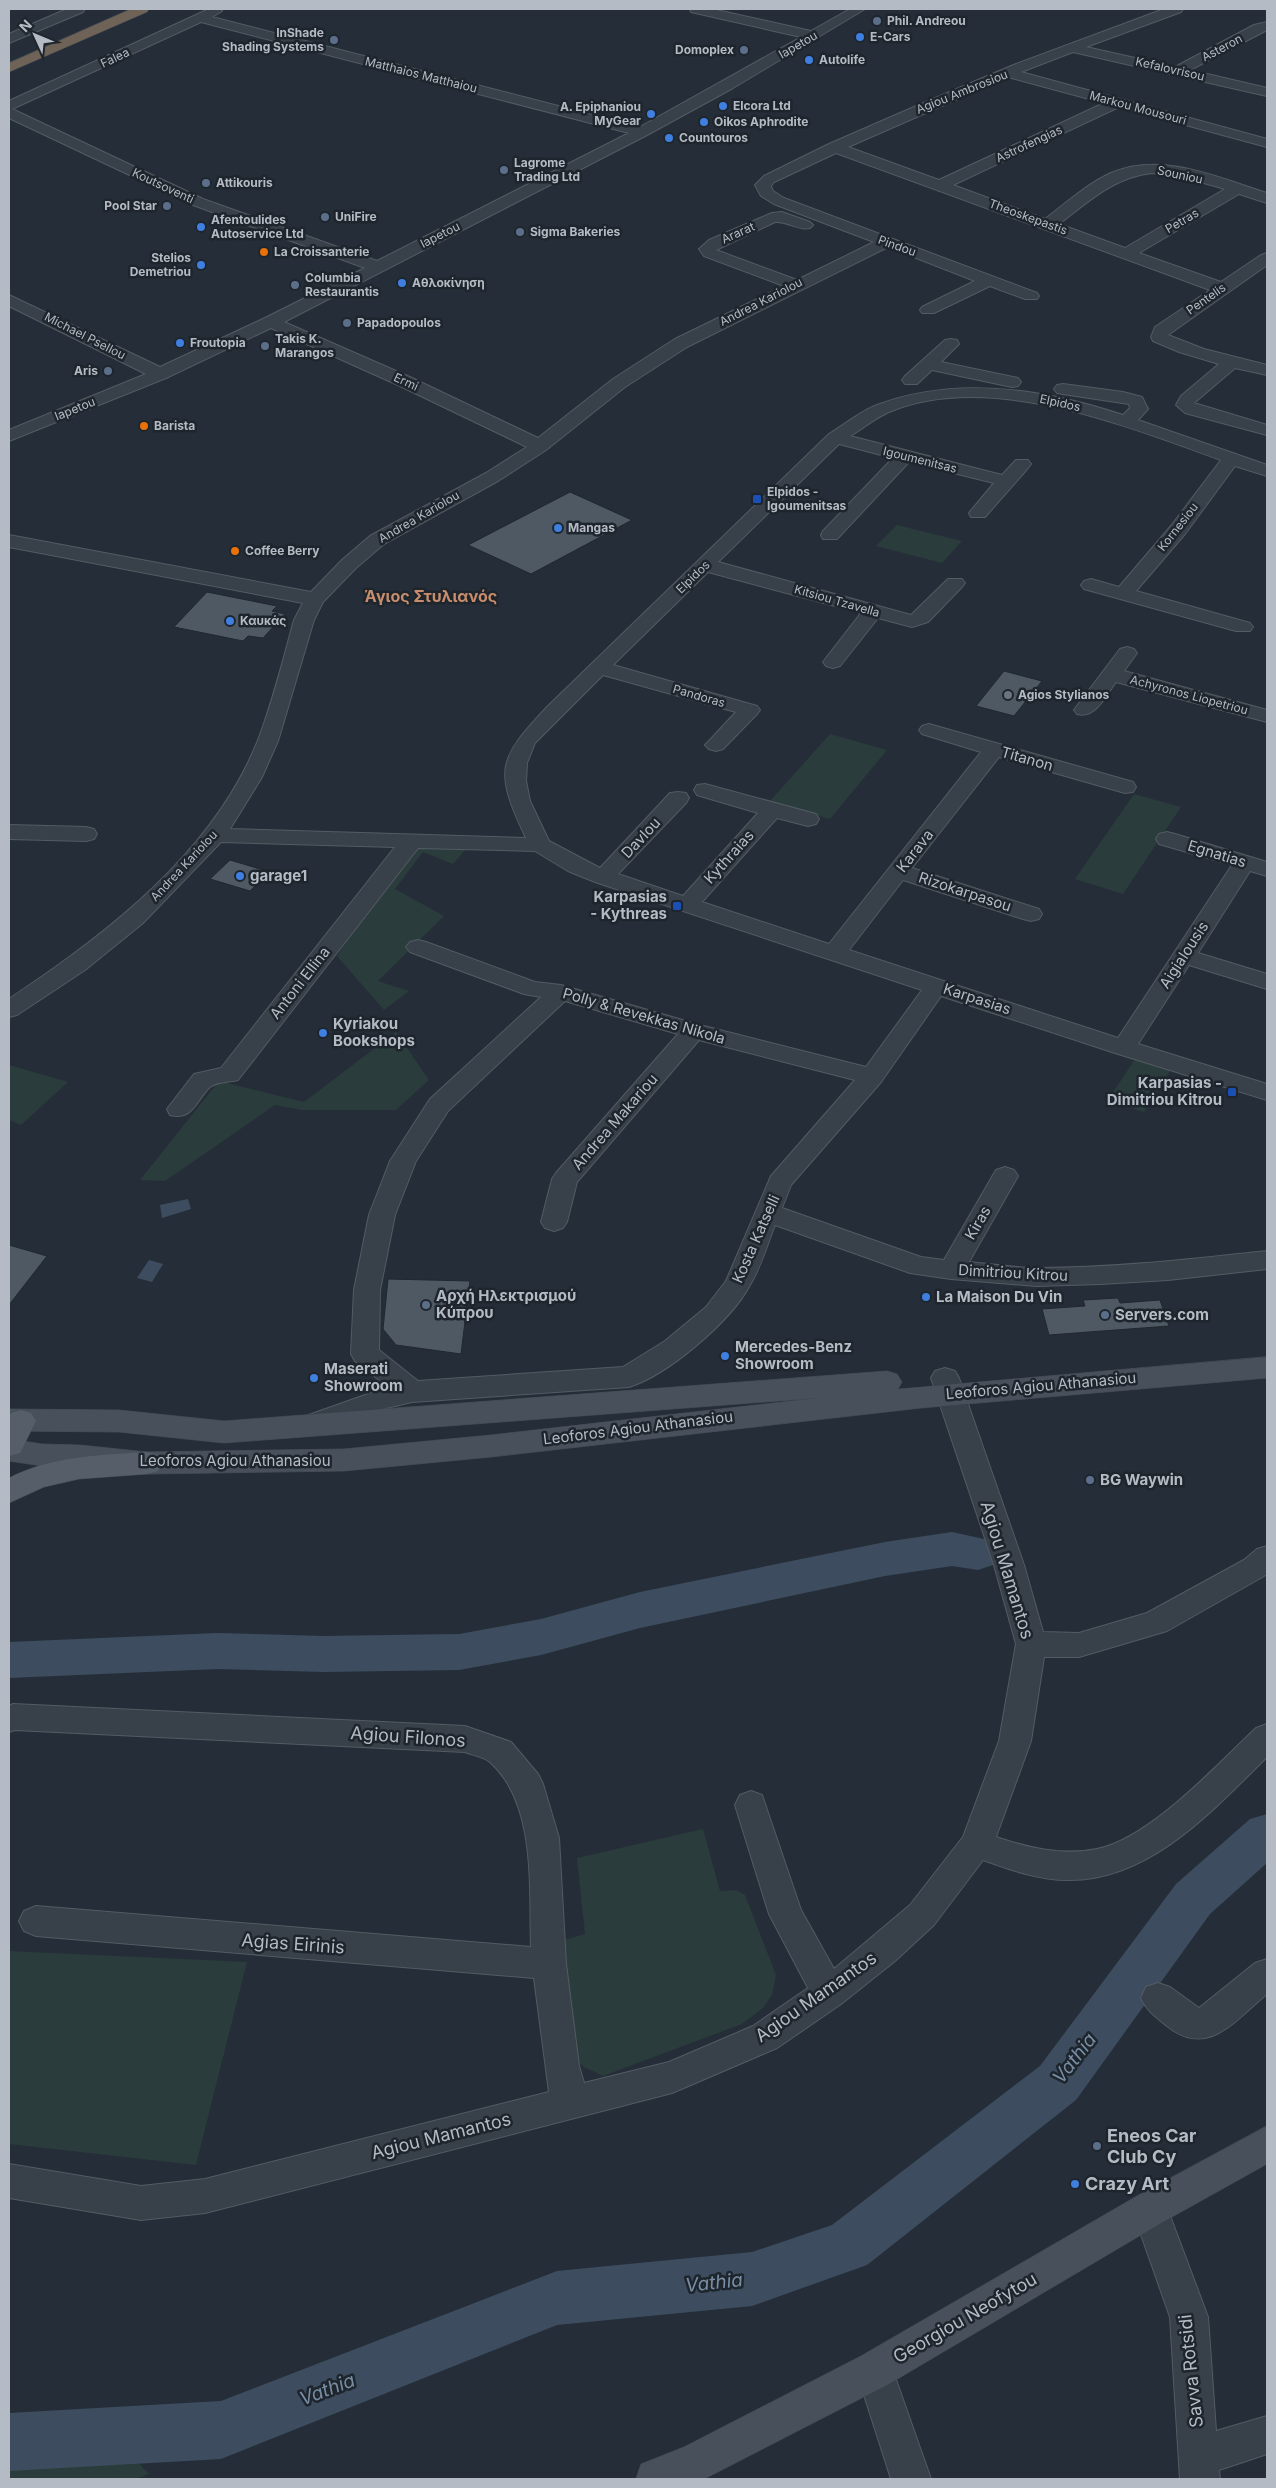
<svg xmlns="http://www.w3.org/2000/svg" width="1276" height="2488" viewBox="0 0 1276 2488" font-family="Inter,sans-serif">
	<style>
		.green { fill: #2a3c3b }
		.water { fill: #3d4d5f }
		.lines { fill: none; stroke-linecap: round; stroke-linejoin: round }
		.river { fill: #3d4d5f; fill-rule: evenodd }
		.building { fill: #4e5963; stroke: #20272f }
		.street-casing { stroke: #535b63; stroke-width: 2 }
		.secondary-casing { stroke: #414951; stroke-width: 1 }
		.primary-casing { stroke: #414951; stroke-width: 1 }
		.highway-casing { stroke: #444b53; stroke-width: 1 }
		.street { fill: #384049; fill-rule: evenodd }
		.secondary { fill: #47505b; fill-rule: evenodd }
		.primary { fill: #565f69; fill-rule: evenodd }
		.highway { fill: #6e6356; fill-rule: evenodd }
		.service-dot { fill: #5c6f8a; stroke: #1e252d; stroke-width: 2 }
		.shop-dot { fill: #3f7fe0; stroke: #1e252d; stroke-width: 2 }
		.food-dot { fill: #e8710a; stroke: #1e252d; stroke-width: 2 }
		.transit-dot { fill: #1a4fb4; stroke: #1e252d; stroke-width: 2 }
		.worship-dot { fill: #6b7280; stroke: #1e252d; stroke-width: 2 }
		.labels { text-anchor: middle; stroke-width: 5; stroke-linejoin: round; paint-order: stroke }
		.far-poi-label { font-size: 12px; font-weight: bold; fill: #b4bbc4; stroke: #1e252d; text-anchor: start }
		.far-street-label { font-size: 12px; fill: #b4bbc4; stroke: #1e252d }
		.street-label { font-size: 15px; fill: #b4bbc4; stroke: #1e252d }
		.poi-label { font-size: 15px; font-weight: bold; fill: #b4bbc4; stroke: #1e252d; text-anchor: start }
		.far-district-label { font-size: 16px; font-weight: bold; fill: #c78d6c; stroke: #1e252d }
		.near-street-label { font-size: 18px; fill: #b4bbc4; stroke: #1e252d }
		.near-poi-label { font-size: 18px; font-weight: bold; fill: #b4bbc4; stroke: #1e252d; text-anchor: start }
		.near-water-label { font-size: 19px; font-style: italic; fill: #788ea4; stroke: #1e252d }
	</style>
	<rect width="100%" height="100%" fill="#252e38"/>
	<path class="green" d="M897,525L962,541L942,563L876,546Z
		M830,734L887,750L830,819L770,801Z
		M1134,794L1181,807L1123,894L1075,879Z
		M446,845L473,847L465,850L453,864L423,852L395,889L444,916L378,981L409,991L384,1010L337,956L406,851Z
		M396,1032L429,1080L396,1110H302L275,1105L165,1181L140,1180L219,1081L304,1102Z
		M1135,1059L1170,1071L1144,1112L1108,1100Z
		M9,1065L68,1082L21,1125L9,1120Z
		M703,1829L720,1891L736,1890L745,1895L776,1975L772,1995L763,2008L742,2024L603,2076L584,2067L572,2057L561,1941L585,1934L577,1858Z
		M9,1951L247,1962L196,2165L9,2144Z
		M124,2448L149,2474L135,2479H9V2458Z"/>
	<path class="water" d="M188,1199L191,1209L162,1218L160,1205Z
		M149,1260L163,1264L152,1282L137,1278Z"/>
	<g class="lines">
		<path class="river" d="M952,1532L993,1541L1000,1553L993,1565L978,1570L952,1566L885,1576L640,1628L541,1655L459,1670L323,1672L217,1669L9,1678V1642L217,1633L323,1636L459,1634L541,1619L640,1592L885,1542Z
			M1267,1814V1863L1210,1914L1076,2100L867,2265L752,2306L557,2325L221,2459L9,2471V2413L221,2401L557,2271L752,2252L832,2225L1040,2066L1176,1884L1250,1819Z"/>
	</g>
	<path class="building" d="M570,492L632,520L531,574L468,545Z
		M207,592L277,606L272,611L285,614L263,638L248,636L243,641L174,627Z
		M1004,671L1042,681L1014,716L976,706Z
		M230,860L270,872L250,891L210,879Z
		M9,1245L47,1256L9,1305Z
		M388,1279L470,1281L461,1354L396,1345L383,1329Z
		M1118,1298L1120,1303L1160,1300L1169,1326L1049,1335L1042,1309L1085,1306L1083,1300Z"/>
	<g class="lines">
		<defs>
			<path id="street" d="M67,9H85L83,12L9,43V34Z
				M209,9H220L222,11L212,17L640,127L801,37L691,12L690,9H712L811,31L850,9H865L733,88L647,135L284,322L412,378L538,438L613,379L675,339L784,286L704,256L699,249L709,240L772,213L782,212L810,222L813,225L810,228C798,231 788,221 775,222L716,250L797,280L874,242L774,204L761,196L755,185L764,176L829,144L914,107L1016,64L1164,9H1183L1181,12L1086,47L1175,67L1254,25L1267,22V30L1190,70L1267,88V96L1073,52L1021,72L1267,139V147L1119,107L953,185L1045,219C1066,203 1087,184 1111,173C1162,151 1219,178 1267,193V203L1239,194L1139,253L1221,282L1261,255L1267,253V265L1168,335L1204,349L1267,365V375L1235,368L1194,403L1267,425V435L1185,413L1176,405L1181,396L1219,364L1179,352L1153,341L1151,337L1155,327L1210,290L836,153L774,182L771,186L773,191L784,198L1037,293L1039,296L1037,299H1025L990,286L934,313H922L920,310L922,307L975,281L888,247L687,347L625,387L546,450L498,481L384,544L356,568L323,602L314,620L278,741L262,777L230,829L526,838C494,770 497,760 548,706L829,434C844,425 861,411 877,405C957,375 1045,389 1123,415L1130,408L1129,404L1063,394L1057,393L1054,389L1057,385L1063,384L1123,392L1142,397L1148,409L1138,420L1267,465V476L1235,466L1185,534L1136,591L1250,623L1253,627L1250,631H1236L1084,589L1081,585L1084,581L1091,579L1119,587L1171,526L1221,460C1126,426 989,370 889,412C875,418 862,429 850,436L1002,475L1016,460H1028L1031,464L1028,468L985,517H971L969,513L994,483L909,462L837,539H823L821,535L823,531L893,458L839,444L718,562L911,615L948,579H962L965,583L962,587L928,622L912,627L878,618L840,666L833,668L826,666L823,662L861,613L708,572L613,665L757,706L760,710L757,714L723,749L716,751L709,749L705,745L709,741L736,712L603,675L535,743L527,763L526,781L530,801L549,841L600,868L670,793L678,792L686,793L689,798L686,803L618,874L683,896L758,813L697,795L694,790L697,785L705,784L816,814L819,819L816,824L808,826L777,818L702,902L829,944L981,752L922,734L919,730L922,726L929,724L936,726L1133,782L1136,787L1133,792L1125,793L999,757L912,868L1039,909L1042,914L1039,919L1031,921L1023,919L903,880L849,950L1118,1038L1232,865L1159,844L1156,839L1159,834L1167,832L1175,834L1267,862V876L1250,871L1198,953L1267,974V989L1189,965L1138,1044L1267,1084V1100L1115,1053L941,996L881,1082L791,1185L782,1208L921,1257L944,1260L996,1170L1005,1167L1014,1170L1018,1176L969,1262C991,1264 1015,1268 1038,1268C1114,1268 1191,1259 1267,1251V1269L1168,1280L1100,1284L1036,1286L951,1279L910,1273L775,1225C767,1245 761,1267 750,1285C731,1321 668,1375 629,1387L412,1402L382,1409L313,1434L303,1431L299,1424L303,1417L388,1387L355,1361L351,1354L354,1290L369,1215L390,1161L430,1099L541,997L524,994L410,952L406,947L410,942L418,940L426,942L535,982L561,985L700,1025L866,1067L922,990L595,882L568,871L535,851L418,848L238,1080C230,1082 216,1082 210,1087C196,1100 193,1121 170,1115L167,1109L194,1074L221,1068L395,847L221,842L143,923L85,970L17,1015L9,1017V999C106,935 214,852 258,740C273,701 283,660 294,620L303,603L9,547V535L311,592L342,560L370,536L486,473L527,447L400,386L271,328L166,378L9,441V430L146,374L9,306V295L160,367L265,318L365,268L193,205L9,118V101ZM201,22L629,133L377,261L203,199L12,109ZM1008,77L1104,103L939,180L848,147ZM1152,173L1190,179L1225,189L1125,248L1059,224C1088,202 1114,177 1152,173ZM565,1001L678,1034L556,1173L552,1179L541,1222L545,1228L554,1231L563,1228L567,1222L577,1182L699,1040L855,1080L771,1176L726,1281L706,1307L665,1341L623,1367L418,1381L379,1350L380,1290L395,1215L416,1161L448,1111Z
				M951,339L957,340L959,344L941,362L1018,378L1021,382L1018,386L1012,387L932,370L917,384H905L902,380L905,376L945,340Z
				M1127,647L1134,649L1137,653L1124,671L1267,710V722L1116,682C1106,695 1096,719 1077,714L1074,710L1077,706L1120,649Z
				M9,825L86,827L94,829L97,834L94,839L86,841L9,839Z
				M945,1368L955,1371L959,1378L1024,1565L1043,1632L1079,1633L1147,1613L1244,1560L1257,1549L1267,1546V1574L1264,1576L1167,1631L1079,1657H1044L1031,1741L996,1837C1029,1848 1062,1856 1097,1849C1149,1839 1217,1765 1256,1728L1267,1724V1757C1214,1809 1150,1881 1068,1880C1039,1880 1011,1870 983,1860L934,1925L895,1961L841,2004L777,2048L672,2093L205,2213L141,2220L9,2198V2164L141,2186L205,2179L549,2092L534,1978L36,1936L24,1931L19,1921L24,1911L36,1906L531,1947C529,1889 537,1804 490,1762C484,1757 472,1755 465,1752L15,1730L9,1732V1706L13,1704L465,1726L511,1742L538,1774L543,1784L559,1838L566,1964L579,2066L584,2083L669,2062L753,2026L808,1988L769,1914L735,1805L740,1795L751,1791L762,1795L801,1910L834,1969L910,1905L963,1837L999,1741L1016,1644L994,1565L931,1378L935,1371Z
				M1267,1959V1994C1235,2020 1208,2059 1167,2026C1156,2017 1147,2011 1141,1998L1146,1987L1158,1983L1170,1987L1199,2008L1255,1963Z
				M1150,2191L1163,2197L1208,2317L1216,2431L1267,2416V2454L1219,2470L1220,2479H1180L1170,2317L1132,2209L1137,2197Z
				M875,2351L888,2357L931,2479H891L856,2370L862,2357Z"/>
			<path id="secondary" d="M1267,1357V1378L921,1408L491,1457L344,1471L147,1474L80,1467L42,1466L9,1461V1439L42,1444L80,1445L147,1452L344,1449L491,1435L818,1398L224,1443L119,1432L9,1431V1409L119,1410L224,1421L887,1371L897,1374L902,1382L898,1389Z
				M1267,2126V2164L1163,2222L889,2384L712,2475L704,2479H636L641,2464L684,2447L861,2356L1137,2196Z"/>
			<path id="primary" d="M21,1410L31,1413L36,1421L20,1453L9,1456V1417L11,1413Z
				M147,1452L158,1455L162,1463L158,1471L147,1474L79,1479L44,1487L9,1503V1478C51,1456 100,1455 147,1452Z"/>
			<path id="highway" d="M131,9H149L147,12L9,72V63Z"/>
		</defs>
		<use href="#street" class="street-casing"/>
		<use href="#secondary" class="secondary-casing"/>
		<use href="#primary" class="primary-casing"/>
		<use href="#highway" class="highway-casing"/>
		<use href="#street" class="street"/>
		<use href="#secondary" class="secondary"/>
		<use href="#primary" class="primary"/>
		<use href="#highway" class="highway"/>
	</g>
	<g class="service-dot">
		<circle cx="877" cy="21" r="5"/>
		<circle cx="334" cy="40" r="5"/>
		<circle cx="744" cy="50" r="5"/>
		<circle cx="504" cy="170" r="5"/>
		<circle cx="206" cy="183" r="5"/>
		<circle cx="167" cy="206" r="5"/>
		<circle cx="325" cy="217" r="5"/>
		<circle cx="520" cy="232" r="5"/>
		<circle cx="295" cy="285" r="5"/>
		<circle cx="347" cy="323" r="5"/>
		<circle cx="265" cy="346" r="5"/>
		<circle cx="108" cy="371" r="5"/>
		<circle cx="426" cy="1305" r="5"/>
		<circle cx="1105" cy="1315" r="5"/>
		<circle cx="1090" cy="1480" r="5"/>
		<circle cx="1097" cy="2146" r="5"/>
	</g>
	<g class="shop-dot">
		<circle cx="860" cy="37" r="5"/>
		<circle cx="809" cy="60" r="5"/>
		<circle cx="723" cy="106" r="5"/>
		<circle cx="651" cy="114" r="5"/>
		<circle cx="704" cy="122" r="5"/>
		<circle cx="669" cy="138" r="5"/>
		<circle cx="201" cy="227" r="5"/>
		<circle cx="201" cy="265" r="5"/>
		<circle cx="402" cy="283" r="5"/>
		<circle cx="180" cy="343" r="5"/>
		<circle cx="558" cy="528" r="5"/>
		<circle cx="230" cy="621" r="5"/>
		<circle cx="240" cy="876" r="5"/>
		<circle cx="323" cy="1033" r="5"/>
		<circle cx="926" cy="1297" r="5"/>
		<circle cx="725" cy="1356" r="5"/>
		<circle cx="314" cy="1378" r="5"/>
		<circle cx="1075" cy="2184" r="5"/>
	</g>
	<g class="food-dot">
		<circle cx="264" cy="252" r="5"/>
		<circle cx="144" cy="426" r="5"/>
		<circle cx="235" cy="551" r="5"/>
	</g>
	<g class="transit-dot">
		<rect x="752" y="494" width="10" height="10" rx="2.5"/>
		<rect x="672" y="901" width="10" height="10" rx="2.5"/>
		<rect x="1227" y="1087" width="10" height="10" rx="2.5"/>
	</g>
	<circle class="worship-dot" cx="1008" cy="695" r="5"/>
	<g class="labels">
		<g class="far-poi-label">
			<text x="887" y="25">Phil. Andreou</text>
			<text x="324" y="37" text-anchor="end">InShade<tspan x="324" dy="14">Shading Systems</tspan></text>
			<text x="870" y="41">E-Cars</text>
			<text x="734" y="54" text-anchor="end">Domoplex</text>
			<text x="819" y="64">Autolife</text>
			<text x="733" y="110">Elcora Ltd</text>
			<text x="641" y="111" text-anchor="end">A. Epiphaniou<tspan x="641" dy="14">MyGear</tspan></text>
			<text x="714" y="126">Oikos Aphrodite</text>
			<text x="679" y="142">Countouros</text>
			<text x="514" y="167">Lagrome<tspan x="514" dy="14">Trading Ltd</tspan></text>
			<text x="216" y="187">Attikouris</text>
			<text x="157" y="210" text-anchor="end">Pool Star</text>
			<text x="335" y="221">UniFire</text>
			<text x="211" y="224">Afentoulides<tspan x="211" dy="14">Autoservice Ltd</tspan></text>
			<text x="530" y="236">Sigma Bakeries</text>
			<text x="274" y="256">La Croissanterie</text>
			<text x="191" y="262" text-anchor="end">Stelios<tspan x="191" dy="14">Demetriou</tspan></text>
			<text x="305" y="282">Columbia<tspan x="305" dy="14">Restaurantis</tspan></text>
			<text x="412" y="287">Αθλοκίνηση</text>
			<text x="357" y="327">Papadopoulos</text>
			<text x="275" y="343">Takis K.<tspan x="275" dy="14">Marangos</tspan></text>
			<text x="190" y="347">Froutopia</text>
			<text x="98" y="375" text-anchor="end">Aris</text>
			<text x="154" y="430">Barista</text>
			<text x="767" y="496">Elpidos -<tspan x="767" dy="14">Igoumenitsas</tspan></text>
			<text x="568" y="532">Mangas</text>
			<text x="245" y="555">Coffee Berry</text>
			<text x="240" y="625">Καυκάς</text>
			<text x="1018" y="699">Agios Stylianos</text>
		</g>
		<g class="far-street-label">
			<text transform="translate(798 45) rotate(-30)" y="4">Iapetou</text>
			<text transform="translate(1222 48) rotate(-28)" y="4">Asteron</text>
			<text transform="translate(115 58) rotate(-25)" y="4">Falea</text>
			<text transform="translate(1170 69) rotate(13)" y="4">Kefalovrisou</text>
			<text transform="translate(421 75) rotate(14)" y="4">Matthaios Matthaiou</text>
			<text transform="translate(962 92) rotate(-22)" y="4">Agiou Ambrosiou</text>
			<text transform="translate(1138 108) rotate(15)" y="4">Markou Mousouri</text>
			<text transform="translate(1029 144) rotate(-25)" y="4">Astrofengias</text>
			<text transform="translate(1180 175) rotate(12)" y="4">Souniou</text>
			<text transform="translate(163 186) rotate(25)" y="4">Koutsoventi</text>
			<text transform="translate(1028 217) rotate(20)" y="4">Theoskepastis</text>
			<text transform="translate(1182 221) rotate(-30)" y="4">Petras</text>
			<text transform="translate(738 233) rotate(-24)" y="4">Ararat</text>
			<text transform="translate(440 235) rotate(-27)" y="4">Iapetou</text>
			<text transform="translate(897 246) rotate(20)" y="4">Pindou</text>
			<text transform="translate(1206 299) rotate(-35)" y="4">Pentelis</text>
			<text transform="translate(761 302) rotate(-27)" y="4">Andrea Kariolou</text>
			<text transform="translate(85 336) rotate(27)" y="4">Michael Psellou</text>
			<text transform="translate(406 382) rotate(25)" y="4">Ermi</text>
			<text transform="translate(1060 403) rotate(12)" y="4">Elpidos</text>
			<text transform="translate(75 409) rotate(-22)" y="4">Iapetou</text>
			<text transform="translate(920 460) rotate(14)" y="4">Igoumenitsas</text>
			<text transform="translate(419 517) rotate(-30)" y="4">Andrea Kariolou</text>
			<text transform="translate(1178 527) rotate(-52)" y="4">Kornesiou</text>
			<text transform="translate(693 577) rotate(-44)" y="4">Elpidos</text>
			<text transform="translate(837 601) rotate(16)" y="4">Kitsiou Tzavella</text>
			<text transform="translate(1189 695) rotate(15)" y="4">Achyronos Liopetriou</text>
			<text transform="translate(699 696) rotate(16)" y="4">Pandoras</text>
			<text transform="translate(184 866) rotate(-47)" y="4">Andrea Kariolou</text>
		</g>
		<g class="street-label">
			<text transform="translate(1027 759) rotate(16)" y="5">Titanon</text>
			<text transform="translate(641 838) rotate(-47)" y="5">Davlou</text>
			<text transform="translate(915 851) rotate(-52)" y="5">Karava</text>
			<text transform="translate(1217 854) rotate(17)" y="5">Egnatias</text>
			<text transform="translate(729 857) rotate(-48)" y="5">Kythraias</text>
			<text transform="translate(965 892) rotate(18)" y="5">Rizokarpasou</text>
			<text transform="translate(1184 955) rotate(-57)" y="5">Aigialousis</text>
			<text transform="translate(300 983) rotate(-52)" y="5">Antoni Ellina</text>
			<text transform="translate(977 999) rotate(18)" y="5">Karpasias</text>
			<text transform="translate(644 1016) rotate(16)" y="5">Polly &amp; Revekkas Nikola</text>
			<text transform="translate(615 1122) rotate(-49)" y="5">Andrea Makariou</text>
			<text transform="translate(978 1223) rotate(-60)" y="5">Kiras</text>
			<text transform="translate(756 1239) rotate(-66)" y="5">Kosta Katselli</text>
			<text transform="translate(1013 1273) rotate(3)" y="5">Dimitriou Kitrou</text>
			<text transform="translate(1041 1386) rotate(-5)" y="5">Leoforos Agiou Athanasiou</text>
			<text transform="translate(638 1428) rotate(-7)" y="5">Leoforos Agiou Athanasiou</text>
			<text x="235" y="1466">Leoforos Agiou Athanasiou</text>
		</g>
		<g class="poi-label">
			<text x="250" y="881">garage1</text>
			<text x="667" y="902" text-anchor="end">Karpasias<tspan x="667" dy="17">- Kythreas</tspan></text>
			<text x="333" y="1029">Kyriakou<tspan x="333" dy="17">Bookshops</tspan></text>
			<text x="1222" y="1088" text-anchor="end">Karpasias -<tspan x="1222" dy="17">Dimitriou Kitrou</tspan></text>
			<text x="436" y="1301">Αρχή Ηλεκτρισμού<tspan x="436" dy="17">Κύπρου</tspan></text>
			<text x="936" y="1302">La Maison Du Vin</text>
			<text x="1115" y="1320">Servers.com</text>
			<text x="735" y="1352">Mercedes-Benz<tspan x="735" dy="17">Showroom</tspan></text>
			<text x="324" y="1374">Maserati<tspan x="324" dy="17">Showroom</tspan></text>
			<text x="1100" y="1485">BG Waywin</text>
		</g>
		<g class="far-district-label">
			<text x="431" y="602">Άγιος Στυλιανός</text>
		</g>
		<g class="near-street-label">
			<text transform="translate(1007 1570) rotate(73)" y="6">Agiou Mamantos</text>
			<text transform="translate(408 1737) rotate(4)" y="6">Agiou Filonos</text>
			<text transform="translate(293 1944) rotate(4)" y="6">Agias Eirinis</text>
			<text transform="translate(816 1997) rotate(-35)" y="6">Agiou Mamantos</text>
			<text transform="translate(441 2136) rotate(-14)" y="6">Agiou Mamantos</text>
			<text transform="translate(965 2318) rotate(-30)" y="6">Georgiou Neofytou</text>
			<text transform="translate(1191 2371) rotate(-96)" y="6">Savva Rotsidi</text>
		</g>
		<g class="near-poi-label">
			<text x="1107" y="2142">Eneos Car<tspan x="1107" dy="21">Club Cy</tspan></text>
			<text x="1085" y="2190">Crazy Art</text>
		</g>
		<g class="near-water-label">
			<text transform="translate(1074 2058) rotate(-52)" y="7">Vathia</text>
			<text transform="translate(714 2282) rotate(-6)" y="7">Vathia</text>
			<text transform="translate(327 2389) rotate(-21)" y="7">Vathia</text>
		</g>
	</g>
	<rect width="1276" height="2488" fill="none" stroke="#b4bbc4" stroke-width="20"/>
	<g transform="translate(35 35) rotate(314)" stroke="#1e252d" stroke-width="4" paint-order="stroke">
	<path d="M0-4L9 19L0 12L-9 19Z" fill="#b4bbc4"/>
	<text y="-8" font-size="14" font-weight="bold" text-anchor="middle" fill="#b4bbc4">N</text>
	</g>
</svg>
